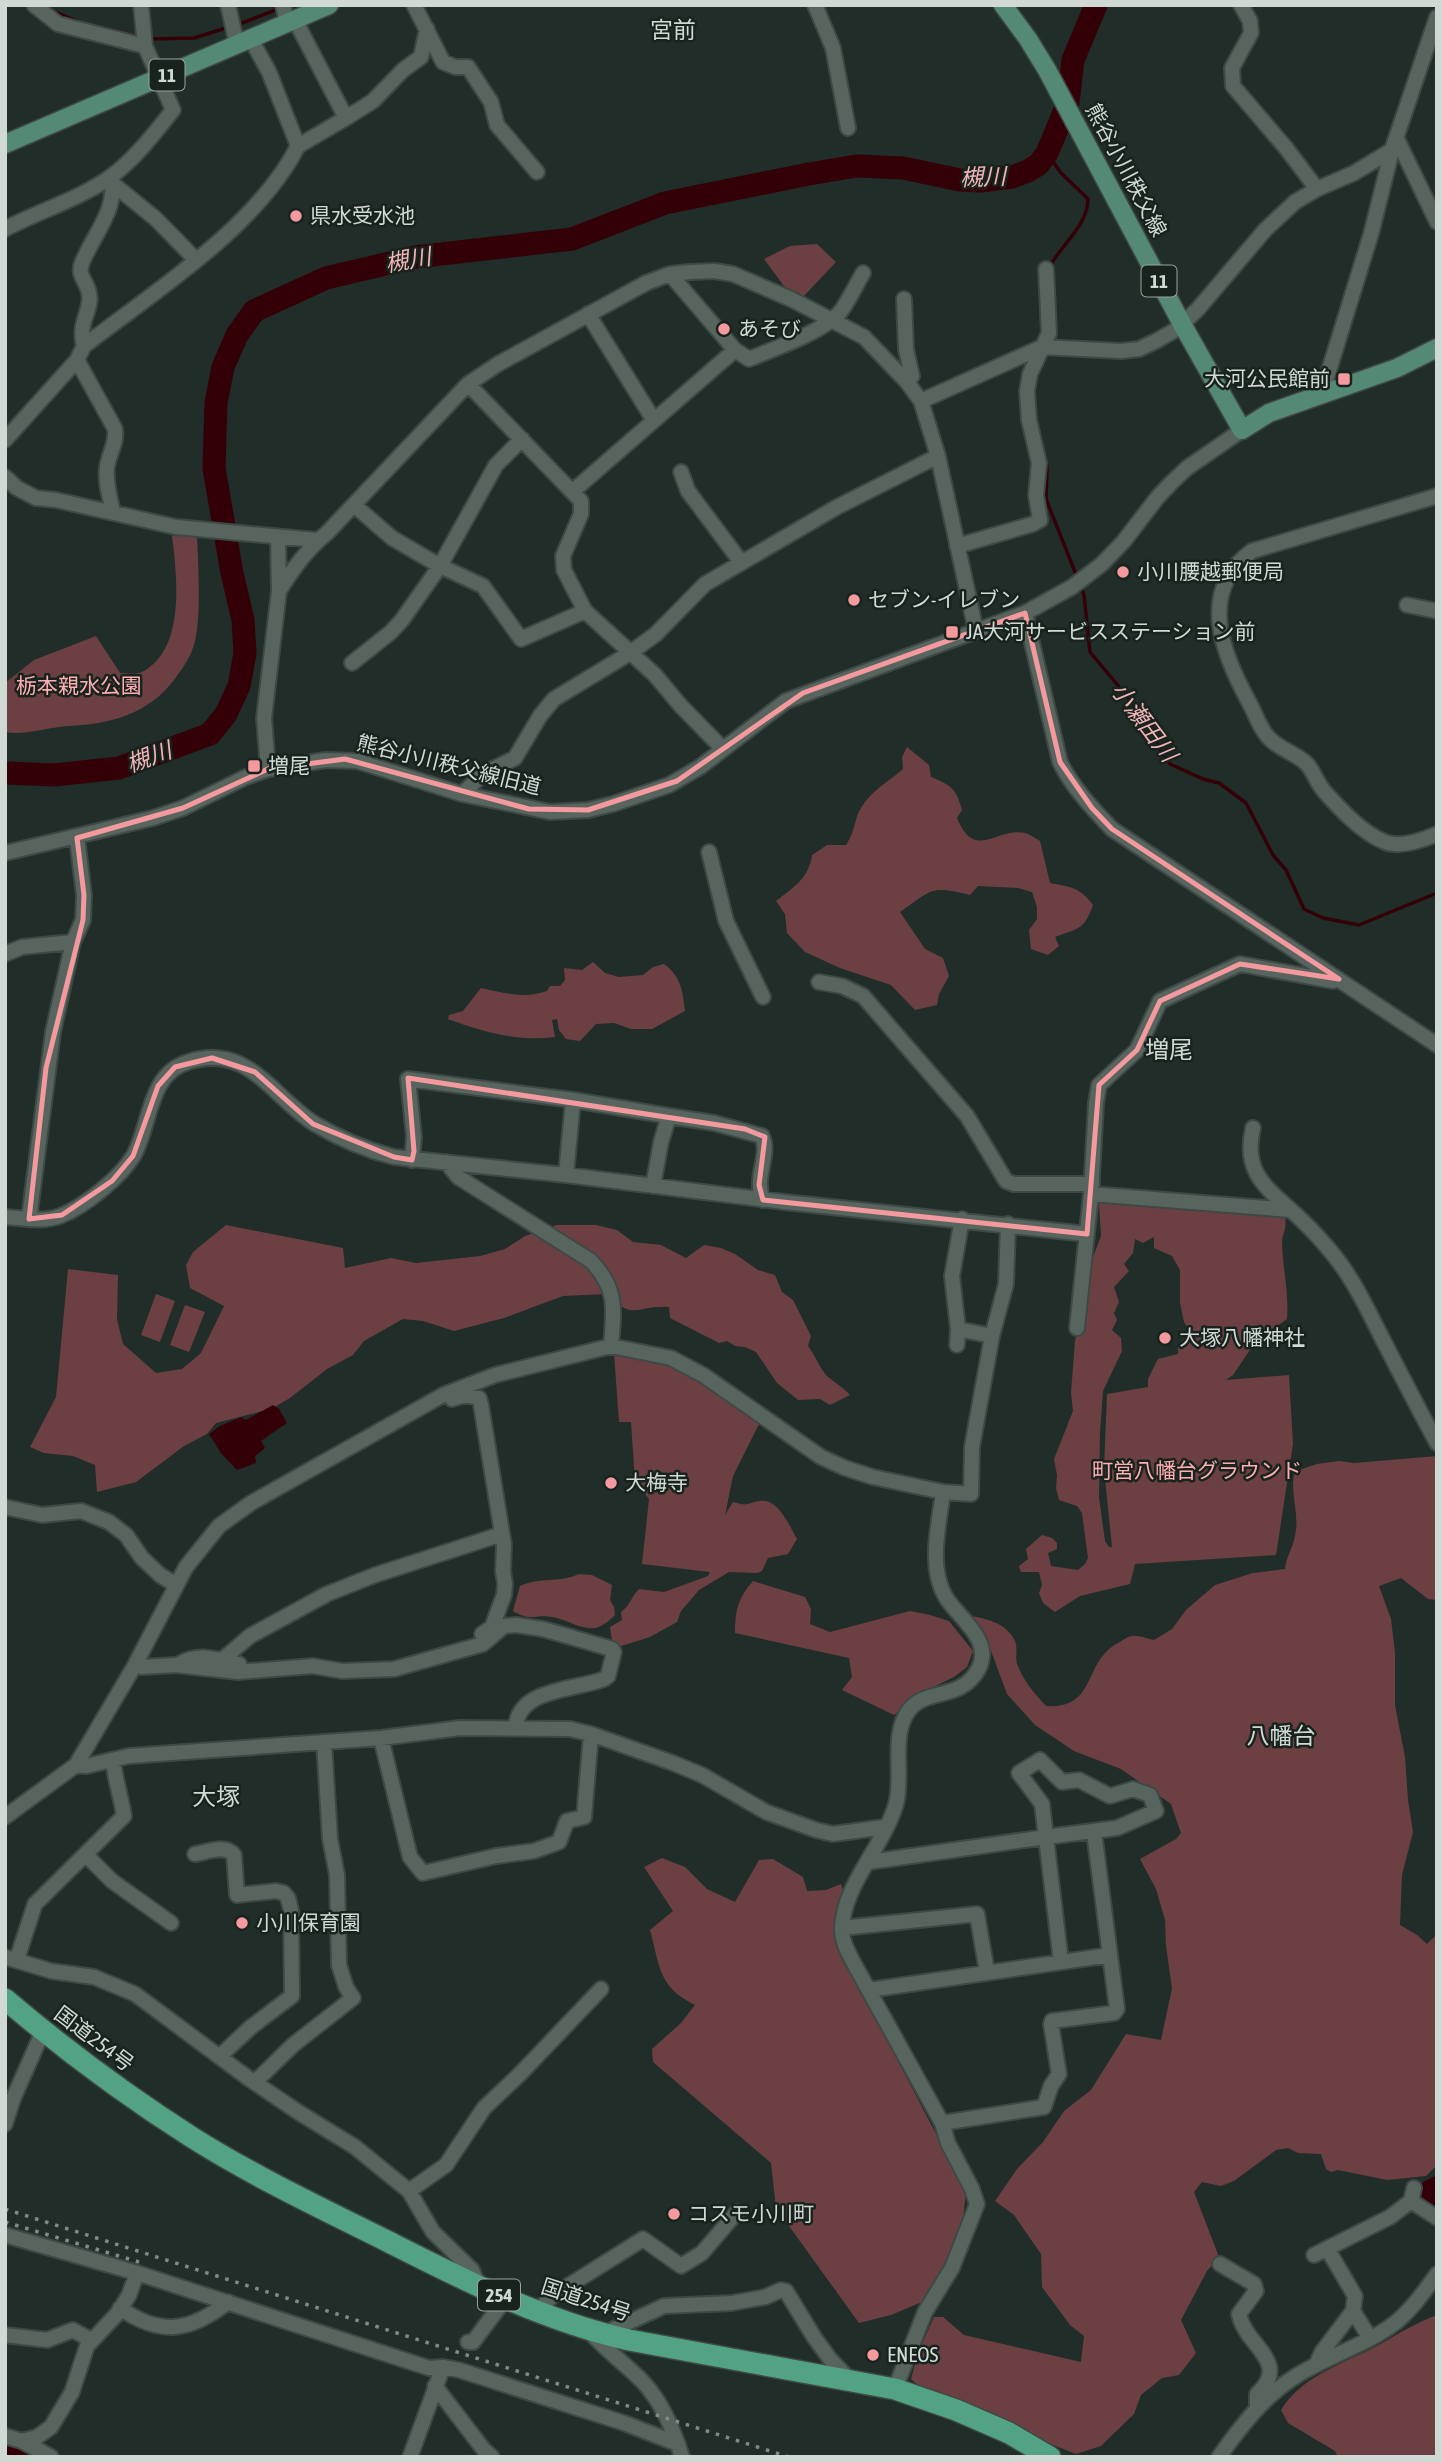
<svg xmlns="http://www.w3.org/2000/svg" width="1442" height="2462" viewBox="0 0 1442 2462" font-family="'Asap Condensed','Noto Sans JP',sans-serif">
	<style>
		.green { fill: #6c4043; fill-rule: evenodd }
		.water { fill: #340008 }
		.lines { fill: none; stroke-linecap: round; stroke-linejoin: round }
		.stream { stroke: #340008; stroke-width: 3.5 }
		.river { stroke: #340008; stroke-width: 23 }
		.minor-casing { stroke: #3e4844; stroke-width: 18 }
		.major-casing { stroke: #3e4844; stroke-width: 21 }
		.highway-casing { stroke: #3e4844; stroke-width: 24 }
		.minor { stroke: #58655f; stroke-width: 14 }
		.major { stroke: #548a75; stroke-width: 18 }
		.highway { stroke: #51a384; stroke-width: 21 }
		.rail { stroke: #818a86; stroke-width: 3.5; stroke-dasharray: 3.5 7; stroke-linecap: butt }
		.marked { fill: none; stroke: #f49a9f; stroke-width: 5; stroke-linejoin: round }
		.poi-dot { fill: #f49a9f; stroke: #18231e; stroke-width: 2.5 }
		.labels { text-anchor: middle; stroke-width: 5; stroke-linejoin: round; paint-order: stroke }
		.shield { fill: #18231e; stroke: #9aa29e; stroke-width: 2 }
		.shield-label { font-size: 19px; font-weight: bold; fill: #d1d9d5 }
		.street-label { font-size: 21px; fill: #d1d9d5; stroke: #18231e }
		.poi-label { font-size: 21px; fill: #d1d9d5; stroke: #18231e; text-anchor: start }
		.park-label { font-size: 21px; fill: #feaeb1; stroke: #18231e }
		.neighbourhood-label { font-size: 23px; fill: #d1d9d5; stroke: #18231e }
		.water-label { font-size: 23px; font-style: italic; fill: #f3b6b8; stroke: #18231e }
		.quarter-label { font-size: 24px; fill: #d1d9d5; stroke: #18231e }
	</style>
	<rect width="100%" height="100%" fill="#212d28"/>
	<path class="green" d="M817,244L836,262L802,298L787,290L764,259L790,246Z
		M197,535C198,563 202,623 193,648C189,660 181,670 174,680C148,714 111,724 69,726C49,727 24,736 5,732V683L34,660L96,636L120,673C126,673 136,675 142,672C186,650 177,575 172,536Z
		M907,747L929,765L931,777C952,786 956,788 962,810L957,818C975,862 996,827 1025,833C1030,834 1036,839 1040,841L1050,883C1070,887 1080,887 1093,905C1084,930 1079,928 1055,937L1059,946L1048,955L1031,949L1029,930L1037,919V907L1032,892L1018,888L978,886L970,895C930,885 932,890 900,912L925,949L943,958L949,976L939,994L937,1005L915,1010L891,985L840,968L805,952L787,933L785,914L776,901C794,887 809,878 812,855L827,845H846C856,830 854,819 861,808C871,791 888,782 903,769L902,757Z
		M593,962L605,973L619,977L643,975L653,967L664,964C681,976 683,992 685,1011L652,1029H631L614,1023L596,1024L580,1041L566,1039L559,1030L557,1019L552,1020L555,1037C519,1042 483,1032 448,1019L449,1015L463,1011L481,988C505,993 524,999 547,991L550,986H560L565,980L564,968L582,970Z
		M1104,1199L1285,1217C1287,1232 1282,1232 1282,1244C1283,1269 1289,1294 1287,1319L1273,1329L1262,1332L1233,1375L1226,1380L1289,1375L1293,1444L1276,1555L1135,1564L1130,1584L1080,1596L1055,1612L1043,1603L1039,1593L1042,1585L1039,1572H1021L1019,1566L1028,1559L1026,1549L1042,1535L1052,1538L1057,1543V1549L1048,1553L1051,1566L1078,1570L1085,1564L1088,1558L1082,1513L1077,1506L1059,1500L1056,1488L1057,1475L1054,1459L1073,1411L1071,1393L1075,1340L1083,1323L1090,1265L1101,1236L1099,1205ZM1154,1237V1248L1172,1256L1180,1270V1303L1184,1322L1190,1332L1178,1346V1354L1158,1359L1148,1379V1387L1107,1394L1104,1469L1112,1547H1109L1105,1541L1099,1497L1100,1432L1103,1391L1122,1351L1121,1338L1112,1330L1117,1320L1114,1313L1119,1302L1114,1287L1129,1271L1124,1264L1133,1253L1135,1239L1143,1243Z
		M226,1225L343,1248L345,1268L391,1258L416,1263L480,1256L505,1249L525,1236L557,1225H596L617,1230L633,1242L661,1245L686,1258L704,1245L721,1248L735,1254L758,1270L775,1275L782,1292L793,1300L811,1336L808,1346C815,1355 819,1367 827,1376C835,1383 843,1387 850,1395L830,1405L820,1399L798,1400L777,1383L756,1352L745,1347L735,1346L727,1341L719,1343L670,1318L669,1307C635,1305 636,1322 605,1294L563,1296L504,1318L454,1331L423,1321L403,1319L364,1341L353,1355L327,1369L290,1398L271,1409L216,1423L207,1434L184,1446L136,1482L97,1492L95,1465L73,1456L44,1453L30,1447L56,1397L68,1269L118,1275L117,1319L123,1344L156,1373L182,1369L201,1353L224,1306L190,1288L186,1265L193,1252Z
		M156,1294L175,1301L160,1342L141,1335Z
		M185,1305L205,1312L189,1352L170,1345Z
		M614,1353L680,1366L760,1422L733,1476L725,1515L733,1502C749,1507 746,1503 760,1501C778,1498 789,1525 797,1539L788,1554L768,1558L762,1571L757,1573L729,1572L699,1590L681,1611L677,1622L650,1637L618,1647L612,1640L610,1627L622,1620L621,1612C630,1606 631,1597 639,1589L664,1592L708,1576L710,1572L642,1564L649,1499L635,1481L631,1422H619Z
		M1437,1456V1600L1428,1599L1401,1578L1379,1586L1391,1619L1395,1653V1705L1405,1757L1408,1800L1413,1832L1402,1875L1400,1925L1417,1935L1427,1944L1437,1934V2165L1426,2176L1387,2180L1338,2170L1331,2172L1326,2169L1321,2154L1298,2153L1288,2148L1276,2150L1234,2181L1221,2186L1202,2182L1194,2192L1219,2257L1207,2271L1181,2320L1196,2353L1179,2375L1162,2378L1141,2395L1134,2414L1101,2446L1076,2454L985,2418L946,2395L920,2387L911,2379L918,2353L934,2317H943L964,2335L1081,2362L1084,2336L1070,2325L1042,2287L1041,2254L1014,2215L995,2201L1017,2169L1043,2142L1064,2111L1091,2090L1126,2034L1161,2040L1172,1988L1166,1946L1165,1920L1156,1889L1140,1859L1176,1839L1181,1833L1171,1804L1121,1769L1074,1751L1035,1725L1007,1694L990,1648L967,1615C986,1619 1006,1622 1015,1641C1018,1648 1015,1657 1017,1664C1023,1680 1034,1693 1046,1706C1098,1709 1082,1662 1118,1643C1122,1641 1128,1636 1132,1636C1138,1635 1148,1639 1154,1640L1172,1629L1186,1610L1215,1585L1253,1573L1285,1569C1286,1557 1293,1548 1295,1536C1300,1515 1290,1495 1294,1474L1302,1469L1317,1464L1339,1461L1354,1463Z
		M579,1574L592,1575L612,1585L610,1600L614,1607L615,1615C610,1620 603,1626 596,1628C580,1630 566,1619 552,1617C535,1614 531,1622 513,1611L520,1586C539,1577 560,1583 579,1574Z
		M753,1581L805,1597L811,1609L810,1624L830,1632L910,1611L930,1615L949,1621L973,1651L967,1667L954,1677L929,1689L894,1715L842,1690L852,1677L849,1658L735,1633C735,1611 738,1598 753,1581Z
		M662,1858L685,1867L707,1889L735,1902L759,1860L773,1859L803,1877L807,1891L826,1890L841,1884L846,1899L835,1941L966,2191L963,2220L947,2263L922,2302L891,2315L859,2323L776,2208L771,2163L653,2062L652,2049L681,2023L695,2005C658,1987 660,1966 650,1930L673,1911L644,1867Z
		M1437,2315V2457H1338L1335,2451L1288,2423L1281,2410C1304,2373 1348,2363 1384,2342C1403,2331 1416,2323 1437,2315Z"/>
	<path class="water" d="M273,1405L279,1409L287,1423L261,1441L265,1448L255,1456L256,1463L237,1470L221,1453L209,1434L220,1426L241,1417L246,1420Z
		M1437,2175V2210L1416,2198L1423,2182Z"/>
	<g class="lines">
		<path class="stream" d="M51,10L79,22
			M90,25L140,37
			M237,25L278,9
			M148,39L194,38L229,27
			M1047,153L1061,173L1088,199C1088,225 1062,244 1050,266
			M1046,461L1047,469L1046,499L1077,577
			M1080,584L1084,595L1090,652L1150,724L1161,752L1170,764L1203,779L1219,783L1246,803L1273,855L1286,870L1304,909L1323,918L1359,925L1437,893"/>
		<path class="river" d="M5,773L54,775L119,768L210,734L226,714L239,686L245,653L243,620L232,573L214,468L216,403L223,367L237,335L254,311L326,278L415,257L572,239L665,203L809,174L856,166L903,168L960,180L980,181L1012,177L1028,171L1039,164L1047,153L1068,103L1073,60L1096,5
			M5,2450L27,2457"/>
		<defs>
			<path id="minor" d="M34,5L58,24L145,46
				M228,5L237,45
				M283,5L286,19
				M414,5L443,62L455,67H468L491,102L497,125L537,172
				M815,5L833,48L848,128
				M1241,5L1250,21L1251,33L1232,68L1233,86L1286,148L1317,189
				M295,20L346,118L298,146
				M346,118L373,101L403,70L421,57L427,29
				M1397,139L1437,222
				M111,177C119,208 93,235 82,263C77,276 87,281 89,293C93,310 77,322 84,346L77,360L115,429C117,444 109,453 107,467C105,482 110,498 113,512
				M113,184L156,219L196,260
				M5,229C39,211 77,200 109,178C134,160 154,134 173,110L145,46L141,5
				M670,274L735,350L749,359C773,349 824,332 841,311C849,300 856,285 863,273
				M904,299L906,349L912,376L907,382
				M588,314L653,419
				M84,346C156,290 256,228 298,146L269,72L251,39
				M468,384L581,501V514L563,556L564,570L585,611L655,675L680,705L722,748
				M1322,393L1371,234L1392,150L1437,17
				M921,401L1042,347L1121,351L1139,349L1156,341L1177,329L1198,309L1265,230L1295,202L1317,189L1354,173L1392,150
				M5,440L77,360
				M681,472L688,491L741,562
				M5,477L17,488L36,498L56,500L176,527L316,540
				M573,491L735,350
				M1437,496L1252,551C1196,592 1223,655 1250,704C1256,715 1259,727 1268,737C1278,749 1296,753 1307,764C1314,772 1317,783 1324,791C1340,809 1362,833 1385,842C1400,848 1423,840 1437,834
				M354,505L392,538L440,566L483,586L521,639L585,611
				M957,546L1033,524L1040,520L1036,495L1039,463L1029,420L1027,391L1030,374L1049,333L1046,269
				M279,591C293,569 307,549 327,533L468,384L498,364L646,283L670,274L690,272L714,271L733,274L793,300L864,337L907,382L921,401L938,456L976,631
				M1407,605L1437,611
				M1025,613L1060,762C1072,787 1093,809 1112,829L1437,1045
				M352,663L391,632L402,620L440,566L496,465L522,439
				M268,769L264,718L279,591L278,537
				M462,794L483,774L515,758L540,716L554,699L630,653L656,634L705,584L837,507L938,456
				M709,852L726,921L763,997
				M5,853L153,818L183,808L246,777L268,769L326,760L357,761L462,794L550,812L588,810L613,804L669,785L700,767L786,701L1025,613L1072,587L1102,564L1124,541L1157,498L1171,483L1187,468L1242,430
				M5,954L22,947L73,942
				M819,982L842,986L863,996L967,1116L1006,1181L1014,1184H1092
				M1253,1128C1243,1171 1264,1186 1293,1212C1305,1223 1317,1235 1327,1247C1351,1274 1366,1306 1382,1338C1400,1373 1418,1408 1437,1443
				M412,1160L414,1137L408,1079L573,1100
				M446,1162L458,1177L591,1261C618,1289 614,1310 611,1346
				M566,1175L573,1100L669,1116
				M653,1186L661,1142L669,1116L714,1123L762,1136C771,1155 753,1177 763,1200
				M1091,1194L1290,1210
				M5,1217L29,1219L53,1032L73,942L83,920L84,895L77,838
				M29,1219C40,1220 50,1220 60,1216C84,1207 121,1177 134,1155C151,1124 148,1074 188,1062C248,1042 273,1098 315,1124C340,1139 366,1150 394,1157L566,1175L784,1202L1087,1234
				M1077,1328L1091,1194L1096,1103L1099,1085L1137,1050L1160,1001L1240,964L1333,981L1338,979
				M958,1329L992,1336
				M957,1345L958,1329L952,1276L962,1219
				M452,1399L465,1395L479,1398L481,1405L504,1545L503,1571L505,1584L504,1595L492,1627L482,1634
				M5,1507L42,1515L81,1511L109,1522L126,1535L142,1558L160,1575L176,1585
				M222,1660L250,1636L327,1594L375,1575L502,1534
				M181,1663C199,1652 219,1660 239,1664
				M135,1665L142,1667L176,1665L238,1672L313,1666L342,1671L394,1669L483,1644L504,1626L516,1625L543,1629L612,1649L614,1652L608,1676L604,1679C577,1690 518,1688 516,1727
				M381,1738L410,1857L423,1873L496,1856L534,1851L559,1842L567,1821L584,1817L591,1734
				M1040,1760L1062,1782L1079,1780L1110,1796L1133,1789L1150,1795L1156,1811L1117,1828L1046,1837L1042,1804L1019,1773Z
				M76,1765L86,1766L129,1756L381,1738L460,1728L570,1729L591,1734L673,1763L702,1775L766,1812L816,1830L833,1834L885,1827
				M5,1817L76,1765L135,1665L186,1567L219,1526L251,1503L443,1395L495,1375L611,1346L671,1358L703,1375L821,1457L845,1468L873,1477L943,1492L971,1494L972,1447L992,1336L1006,1284L1008,1224
				M195,1854C207,1852 226,1844 234,1855L237,1895L276,1891L284,1893L288,1898L291,1910L292,1996L251,2027L220,2056
				M86,1855L112,1881L171,1923
				M869,1862L1046,1837L1061,1962
				M842,1928L977,1914L987,1972
				M5,1957L51,1971L94,1977L135,1994L248,2078L298,2112L355,2147L409,2191L433,2232L472,2270L478,2285
				M17,1959L35,1904L124,1816C121,1797 115,1779 113,1760
				M869,1990L1110,1955
				M255,2082L293,2045L353,1998L346,1987L339,1965L337,1875L330,1839L324,1742
				M942,2123L1044,2107L1051,2086L1059,2074L1051,2024L1052,2021L1114,2013L1117,2009L1094,1832
				M5,2124L13,2099L43,2031
				M409,2191L446,2165L484,2108L520,2074L601,1989
				M1411,2201L1437,2218
				M5,2235L137,2273L429,2368L443,2367L459,2370L624,2423L678,2444
				M1314,2255L1390,2217L1411,2201L1414,2188
				M1220,2264L1254,2284L1256,2291L1239,2314C1245,2346 1292,2362 1257,2394V2408
				M120,2308C161,2337 191,2331 228,2302
				M1353,2311L1370,2338
				M537,2312L552,2296L643,2239L681,2266L702,2253L737,2212
				M588,2330C605,2350 626,2364 644,2383C662,2403 674,2431 682,2457
				M603,2334L664,2306L732,2303L765,2297L781,2290L786,2291L814,2337L830,2359L849,2379
				M5,2335L47,2340L73,2330L91,2340
				M468,2342H473L506,2298
				M1317,2363L1322,2352L1353,2311L1355,2296L1328,2250
				M435,2386L484,2450L492,2457
				M895,2389L925,2312L952,2268L977,2204L972,2189L948,2143L942,2123L852,1960C847,1950 842,1941 842,1930C842,1886 884,1846 896,1804C904,1775 890,1735 909,1710C927,1687 961,1702 979,1668C993,1639 958,1618 945,1596C928,1566 939,1524 943,1492
				M5,2436L22,2441L37,2437L51,2427L72,2392L87,2346L117,2314L129,2295L137,2273
				M22,2441L51,2457
				M410,2457L443,2367
				M1219,2457C1241,2426 1264,2396 1296,2376C1326,2357 1368,2344 1395,2323C1412,2309 1424,2292 1437,2274"/>
			<path id="major" d="M1003,5L1028,39L1047,70L1182,324L1242,430L1269,413L1397,368L1437,348
				M5,144L329,5"/>
			<path id="highway" d="M5,1999C65,2050 127,2096 193,2138C255,2177 323,2209 389,2242C466,2281 544,2321 629,2340L895,2389L956,2410L1009,2433L1050,2457"/>
		</defs>
		<use href="#minor" class="minor-casing"/>
		<use href="#major" class="major-casing"/>
		<use href="#highway" class="highway-casing"/>
		<use href="#minor" class="minor"/>
		<use href="#major" class="major"/>
		<use href="#highway" class="highway"/>
		<path class="rail" d="M5,2209L789,2457
			M5,2222L139,2262"/>
	</g>
	<path class="marked" d="M1025,613L1060,762L1092,808L1112,829L1339,979L1240,964L1160,1001L1137,1050L1099,1085L1087,1234L763,1200L759,1185L765,1137L745,1129L408,1078L414,1151L412,1160L394,1157L313,1124L255,1072L212,1058L175,1067L158,1086L133,1156L112,1181L62,1215L29,1219L46,1068L83,920L84,895L77,838L183,808L268,769L345,759L529,809L588,810L677,781L803,693Z"/>
	<g class="poi-dot">
		<circle cx="296" cy="216" r="7"/>
		<circle cx="724" cy="329" r="7"/>
		<rect x="1337" y="372" width="14" height="14" rx="3.5"/>
		<circle cx="1123" cy="572" r="7"/>
		<circle cx="854" cy="600" r="7"/>
		<rect x="945" y="625" width="14" height="14" rx="3.5"/>
		<rect x="247" y="759" width="14" height="14" rx="3.5"/>
		<circle cx="1165" cy="1338" r="7"/>
		<circle cx="611" cy="1483" r="7"/>
		<circle cx="242" cy="1923" r="7"/>
		<circle cx="674" cy="2214" r="7"/>
		<circle cx="873" cy="2355" r="7"/>
	</g>
	<g class="labels">
		<g class="shield">
			<rect x="149.5" y="59.5" width="35" height="31" rx="5"/>
			<rect x="1141.5" y="265.5" width="35" height="31" rx="5"/>
			<rect x="478" y="2279.5" width="42" height="31" rx="5"/>
		</g>
		<g class="shield-label">
			<text x="167" y="82">11</text>
			<text x="1159" y="288">11</text>
			<text x="499" y="2302">254</text>
		</g>
		<g class="street-label">
			<text transform="translate(1126 170) rotate(62)" y="7">熊谷小川秩父線</text>
			<text transform="translate(449 765) rotate(14)" y="7">熊谷小川秩父線旧道</text>
			<text transform="translate(94 2039) rotate(37)" y="7">国道254号</text>
			<text transform="translate(586 2300) rotate(18)" y="7">国道254号</text>
		</g>
		<g class="poi-label">
			<text x="310" y="223">県水受水池</text>
			<text x="738" y="336">あそび</text>
			<text x="1330" y="386" text-anchor="end">大河公民館前</text>
			<text x="1137" y="579">小川腰越郵便局</text>
			<text x="868" y="607">セブン-イレブン</text>
			<text x="966" y="639">JA大河サービスステーション前</text>
			<text x="268" y="773">増尾</text>
			<text x="1179" y="1345">大塚八幡神社</text>
			<text x="625" y="1490">大梅寺</text>
			<text x="256" y="1930">小川保育園</text>
			<text x="688" y="2221">コスモ小川町</text>
			<text x="887" y="2362">ENEOS</text>
		</g>
		<g class="park-label">
			<text x="79" y="693">栃本親水公園</text>
			<text x="1197" y="1478">町営八幡台グラウンド</text>
		</g>
		<g class="neighbourhood-label">
			<text x="673" y="38">宮前</text>
			<text x="1281" y="1744">八幡台</text>
		</g>
		<g class="water-label">
			<text transform="translate(983 177) rotate(-2)" y="8">槻川</text>
			<text transform="translate(408 260) rotate(-10)" y="8">槻川</text>
			<text transform="translate(1144 722) rotate(53)" y="8">小瀬田川</text>
			<text transform="translate(149 757) rotate(-20)" y="8">槻川</text>
		</g>
		<g class="quarter-label">
			<text x="1169" y="1058">増尾</text>
			<text x="216" y="1805">大塚</text>
		</g>
	</g>
	<rect width="1442" height="2462" fill="none" stroke="#d1d9d5" stroke-width="14"/>
</svg>
